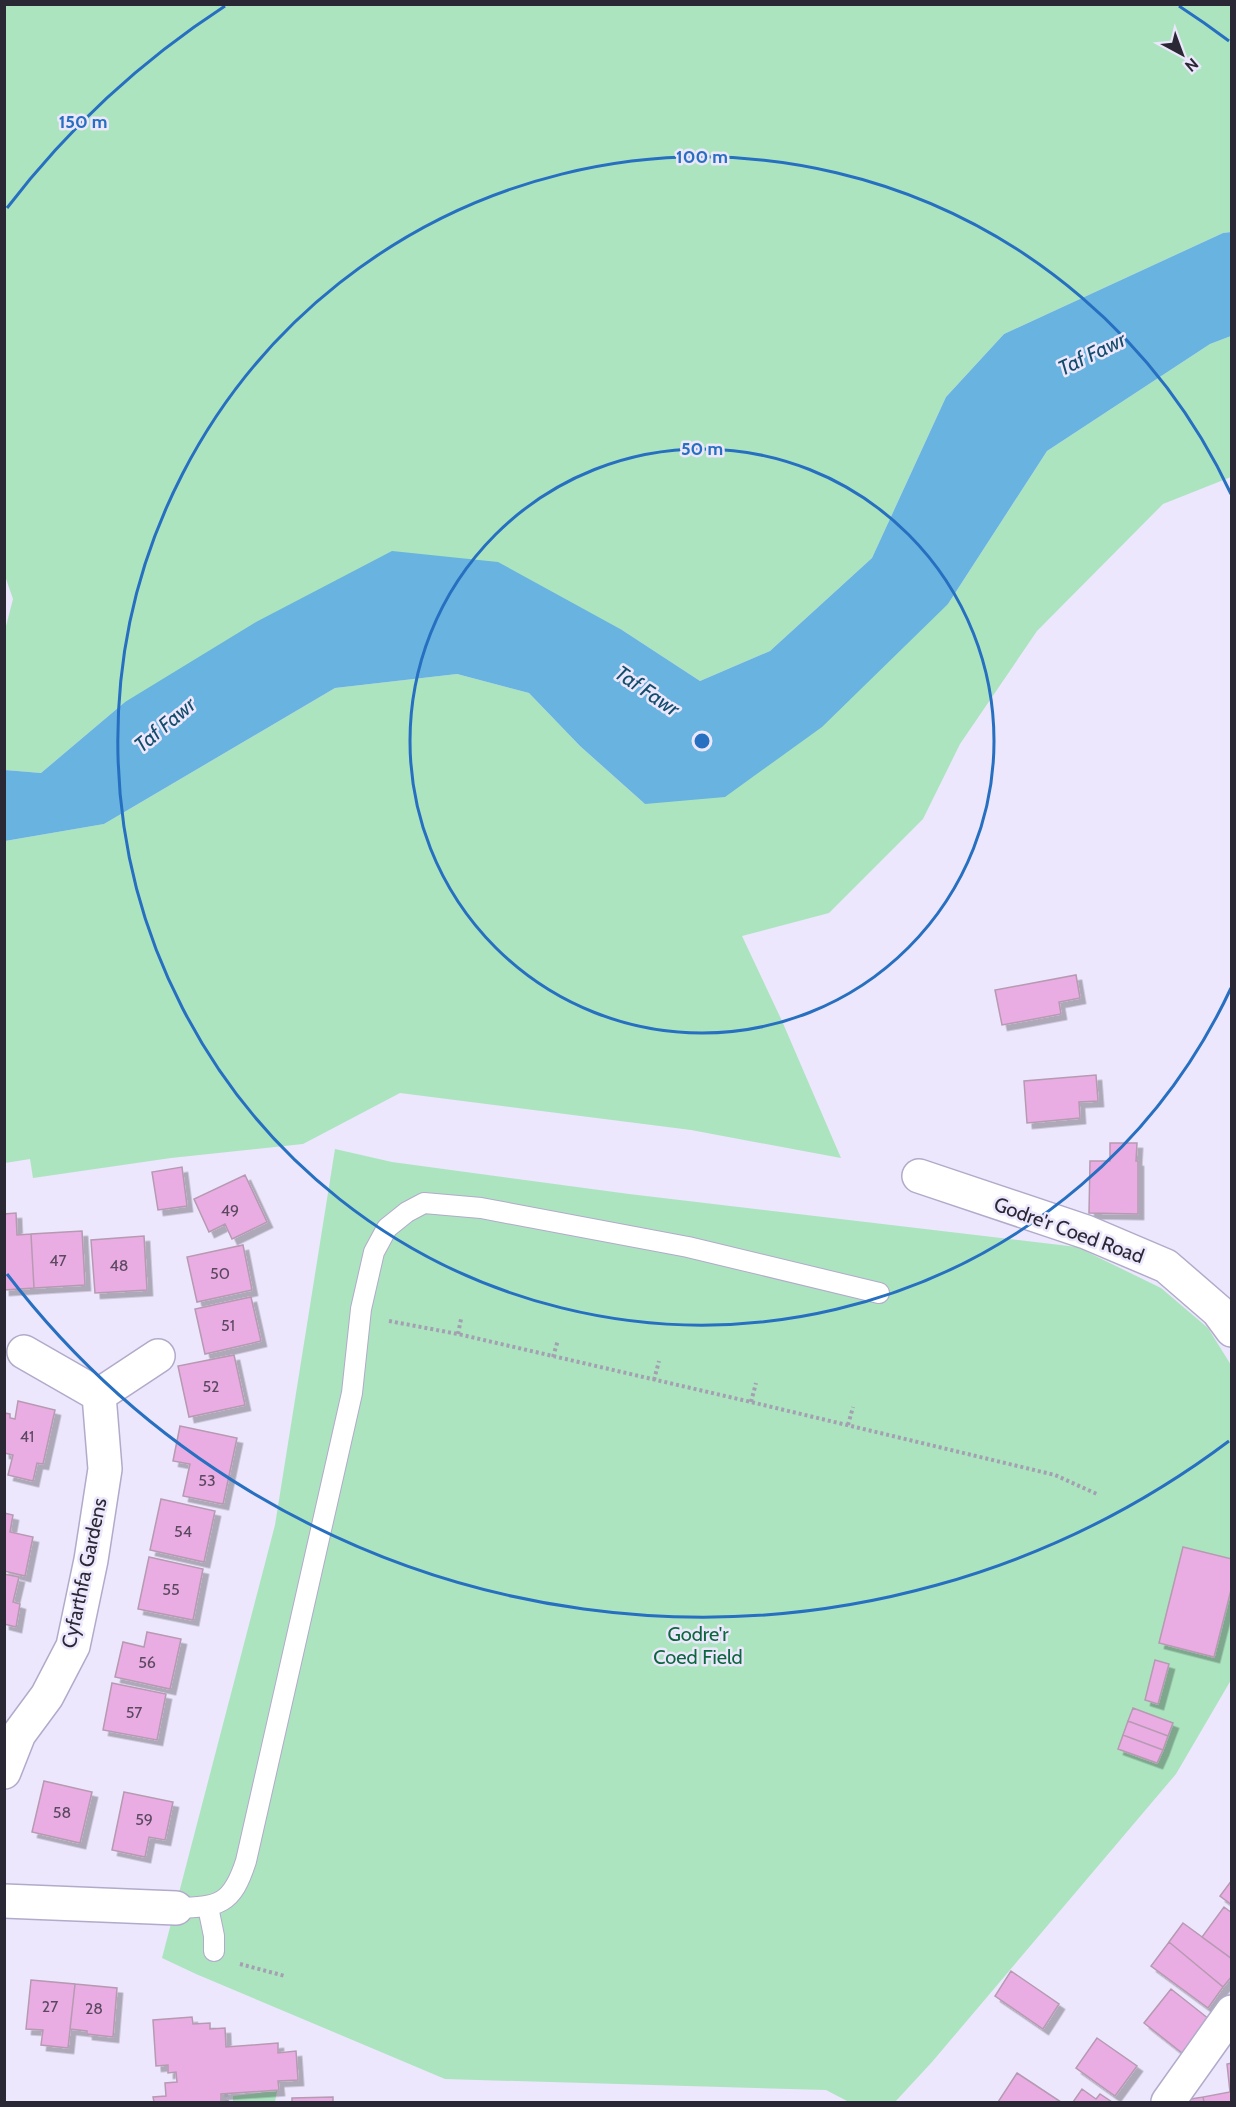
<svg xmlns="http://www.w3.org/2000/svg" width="1236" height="2107" viewBox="0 0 1236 2107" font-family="Cabin,sans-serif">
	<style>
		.green { fill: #ace4c0 }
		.water { fill: #68b3e0 }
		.building { fill: #eaade3; stroke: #b69ab2; stroke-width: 1.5; filter: url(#shadow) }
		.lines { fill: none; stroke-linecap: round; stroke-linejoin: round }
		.service-casing { stroke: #b2aaca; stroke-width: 22 }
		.minor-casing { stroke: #b2aaca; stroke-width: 36 }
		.path { stroke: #a4a0b2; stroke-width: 4; stroke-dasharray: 3 3; stroke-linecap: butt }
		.service { stroke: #fff; stroke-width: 20 }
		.minor { stroke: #fff; stroke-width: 33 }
		.ring { fill: none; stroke: #276fc0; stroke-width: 3 }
		.labels { text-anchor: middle; stroke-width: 5; stroke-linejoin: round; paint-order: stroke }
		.number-label { font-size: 16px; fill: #5b4960 }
		.street-label { font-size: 20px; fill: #2b2835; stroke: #ece7fc }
		.park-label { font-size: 20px; fill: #0c673e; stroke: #ece7fc }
		.water-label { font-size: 21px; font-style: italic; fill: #124d6c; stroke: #ece7fc }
		.centre { fill: #276fc0; stroke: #ece7fc; stroke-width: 3 }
		.ring-label { font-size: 18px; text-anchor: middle; font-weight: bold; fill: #276fc0; stroke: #ece7fc; stroke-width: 5; stroke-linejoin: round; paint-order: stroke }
	</style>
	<defs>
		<filter id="shadow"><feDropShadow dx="5.5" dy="5.5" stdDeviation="0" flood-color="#0004"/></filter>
	</defs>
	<rect width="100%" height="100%" fill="#ece7fc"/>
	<path class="green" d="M5,5H1231V232L1223,233L1004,334L946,397L872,558L770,651L700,681L622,630L125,702L41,773L5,770V630L13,599L5,576Z
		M1231,336V477L1163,504L1037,631L960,744L923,819L829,913L742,936L782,1021L841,1158L691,1130L400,1093L303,1144L171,1158L33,1178L30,1159L5,1163V841L104,824L335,688L457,674L529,693L580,746L645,804L948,604L1047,451L1210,344Z
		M335,1149L392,1162L629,1194L1077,1247L1161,1288L1208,1328L1231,1365V1680L1176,1774L932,2062L895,2102H849L826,2090L445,2079L196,1974L162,1958L275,1525Z
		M277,2091L275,2102H233V2096Z"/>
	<path class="water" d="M1231,232V336L1210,344L1047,451L948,604L822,727L725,797L645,804L580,746L529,693L457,674L335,688L104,824L5,841V770L41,773L125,702L256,622L392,551L498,562L622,630L700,681L770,651L872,558L946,397L1004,334L1223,233Z"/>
	<path class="building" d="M1076,975L1080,998L1059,1002L1061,1014L1002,1025L995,990Z
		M1096,1075L1098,1101L1079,1102L1080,1118L1027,1123L1024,1081Z
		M1110,1143H1137L1136,1161H1138V1214L1089,1213L1090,1161H1110Z
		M182,1167L187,1206L158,1210L152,1172Z
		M245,1175L267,1222L232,1239L225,1224L209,1232L194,1199Z
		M16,1213L17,1235L31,1234L34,1288L4,1290V1214Z
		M82,1231L85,1285L34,1288L31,1234Z
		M144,1236L147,1290L95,1293L91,1240Z
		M243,1245L252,1290L197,1302L187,1257Z
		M251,1297L261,1341L205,1354L195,1309Z
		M234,1355L245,1405L189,1417L178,1366Z
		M18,1401L55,1410L43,1464L37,1463L33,1481L8,1475L13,1455L4,1453V1413L10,1414V1418L15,1419Z
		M180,1426L237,1438L223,1504L183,1496L190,1464L173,1461Z
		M161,1499L215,1511L204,1562L150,1550Z
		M4,1513L13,1515L10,1532L33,1537L25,1576L4,1571Z
		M1183,1547L1232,1559V1586L1214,1657L1159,1643Z
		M149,1557L203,1569L193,1620L138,1609Z
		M4,1574L19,1577L13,1602L20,1604L16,1627L4,1624Z
		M147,1632L181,1639L170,1689L115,1677L123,1642L144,1647Z
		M1155,1660L1169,1664L1158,1704L1145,1700Z
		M112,1683L166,1694L157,1740L103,1730Z
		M1133,1708L1173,1723L1168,1736L1128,1721Z
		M1128,1721L1168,1736L1163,1750L1123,1735Z
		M1123,1735L1163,1750L1157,1763L1118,1749Z
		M44,1781L92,1792L80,1843L32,1832Z
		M124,1792L173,1802L165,1840L149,1837L145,1857L112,1850Z
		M1232,1880V1905L1220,1896Z
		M1224,1907L1232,1913V1959L1202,1937Z
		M1183,1923L1232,1959V1976L1223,1987L1169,1942Z
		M1169,1942L1223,1987L1208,2008L1151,1966Z
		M1011,1971L1059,2004L1043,2029L995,1996Z
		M31,1980L75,1984L68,2048L41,2045L43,2030L26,2029Z
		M75,1984L117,1988L113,2037L87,2034V2031L70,2029Z
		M1171,1989L1209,2019L1182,2053L1144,2023Z
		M192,2017L193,2024L210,2023V2029L225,2028L226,2047L278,2043V2053L296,2051L298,2080L278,2081L279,2090L221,2094V2102H154L153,2097L166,2096L165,2083L177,2082L176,2072L168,2073V2065L156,2066L153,2020Z
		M1097,2038L1137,2066L1115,2096L1076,2068Z
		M1232,2063V2102H1204L1203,2097L1230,2092L1227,2064Z
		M1017,2073L1061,2102H998Z
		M1082,2089L1096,2099L1100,2094L1112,2102H1073Z
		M333,2097V2102H292V2098Z
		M1203,2097L1204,2102H1182L1184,2100Z"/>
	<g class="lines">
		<defs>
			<path id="service" d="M208,1907L214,1936V1951
				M176,1908C219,1907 232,1905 246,1861L352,1393L361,1309L374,1252L387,1228L407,1212L424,1203L481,1208L688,1247L879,1293"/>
			<path id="minor" d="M919,1176L1086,1232L1166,1266L1218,1311L1232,1330
				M24,1352L99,1395
				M4,1772L19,1734L47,1696L73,1646L91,1560L105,1469L99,1395L158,1356
				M4,1901L176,1908
				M1168,2102L1232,2012"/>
		</defs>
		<use href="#service" class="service-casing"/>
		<use href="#minor" class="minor-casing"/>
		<path class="path" d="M389,1321L458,1334L751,1402L1055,1475L1099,1495
			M458,1334L461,1319
			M553,1357L558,1340
			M654,1380L659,1361
			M751,1402L756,1383
			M848,1425L853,1407
			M240,1964L285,1976
			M226,2094L227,2102"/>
		<use href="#service" class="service"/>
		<use href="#minor" class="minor"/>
	</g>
	<g class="ring">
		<circle cx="702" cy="741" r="292"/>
		<path d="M1231 988A584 584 0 1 1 1231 494"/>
		<path d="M1229 1441A876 876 0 0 1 7 1274M7 208A876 876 0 0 1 225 6M1179 6A876 876 0 0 1 1229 41"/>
	</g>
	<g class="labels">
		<g class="number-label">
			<text x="230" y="1216">49</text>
			<text x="58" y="1266">47</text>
			<text x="119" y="1271">48</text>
			<text x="220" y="1279">50</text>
			<text x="228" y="1331">51</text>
			<text x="211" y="1392">52</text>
			<text x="27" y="1442">41</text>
			<text x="207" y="1486">53</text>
			<text x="183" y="1537">54</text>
			<text x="171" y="1595">55</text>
			<text x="147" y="1668">56</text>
			<text x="134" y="1718">57</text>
			<text x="62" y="1818">58</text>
			<text x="144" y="1825">59</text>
			<text x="50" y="2012">27</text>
			<text x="94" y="2014">28</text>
		</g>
		<g class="street-label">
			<text transform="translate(1069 1230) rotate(20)" y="7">Godre'r Coed Road</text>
			<text transform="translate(84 1573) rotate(-78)" y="7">Cyfarthfa Gardens</text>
		</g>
		<g class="park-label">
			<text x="698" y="1641">Godre'r<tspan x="698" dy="23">Coed Field</tspan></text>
		</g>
		<g class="water-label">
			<text transform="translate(1092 354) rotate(-26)" y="7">Taf Fawr</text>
			<text transform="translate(647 691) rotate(34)" y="7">Taf Fawr</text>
			<text transform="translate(165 725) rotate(-40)" y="7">Taf Fawr</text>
		</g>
	</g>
	<circle cx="702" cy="741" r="9" class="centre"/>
	<g class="ring-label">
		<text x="83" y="128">150 m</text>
		<text x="702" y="163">100 m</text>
		<text x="702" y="455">50 m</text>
	</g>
	<rect width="1236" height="2107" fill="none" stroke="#2b2835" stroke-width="12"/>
	<g transform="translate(1182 54) rotate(139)" stroke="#ece7fc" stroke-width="4.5" paint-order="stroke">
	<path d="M0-4.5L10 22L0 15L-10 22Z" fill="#2b2835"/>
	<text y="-9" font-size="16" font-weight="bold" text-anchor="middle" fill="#2b2835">N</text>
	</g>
</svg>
